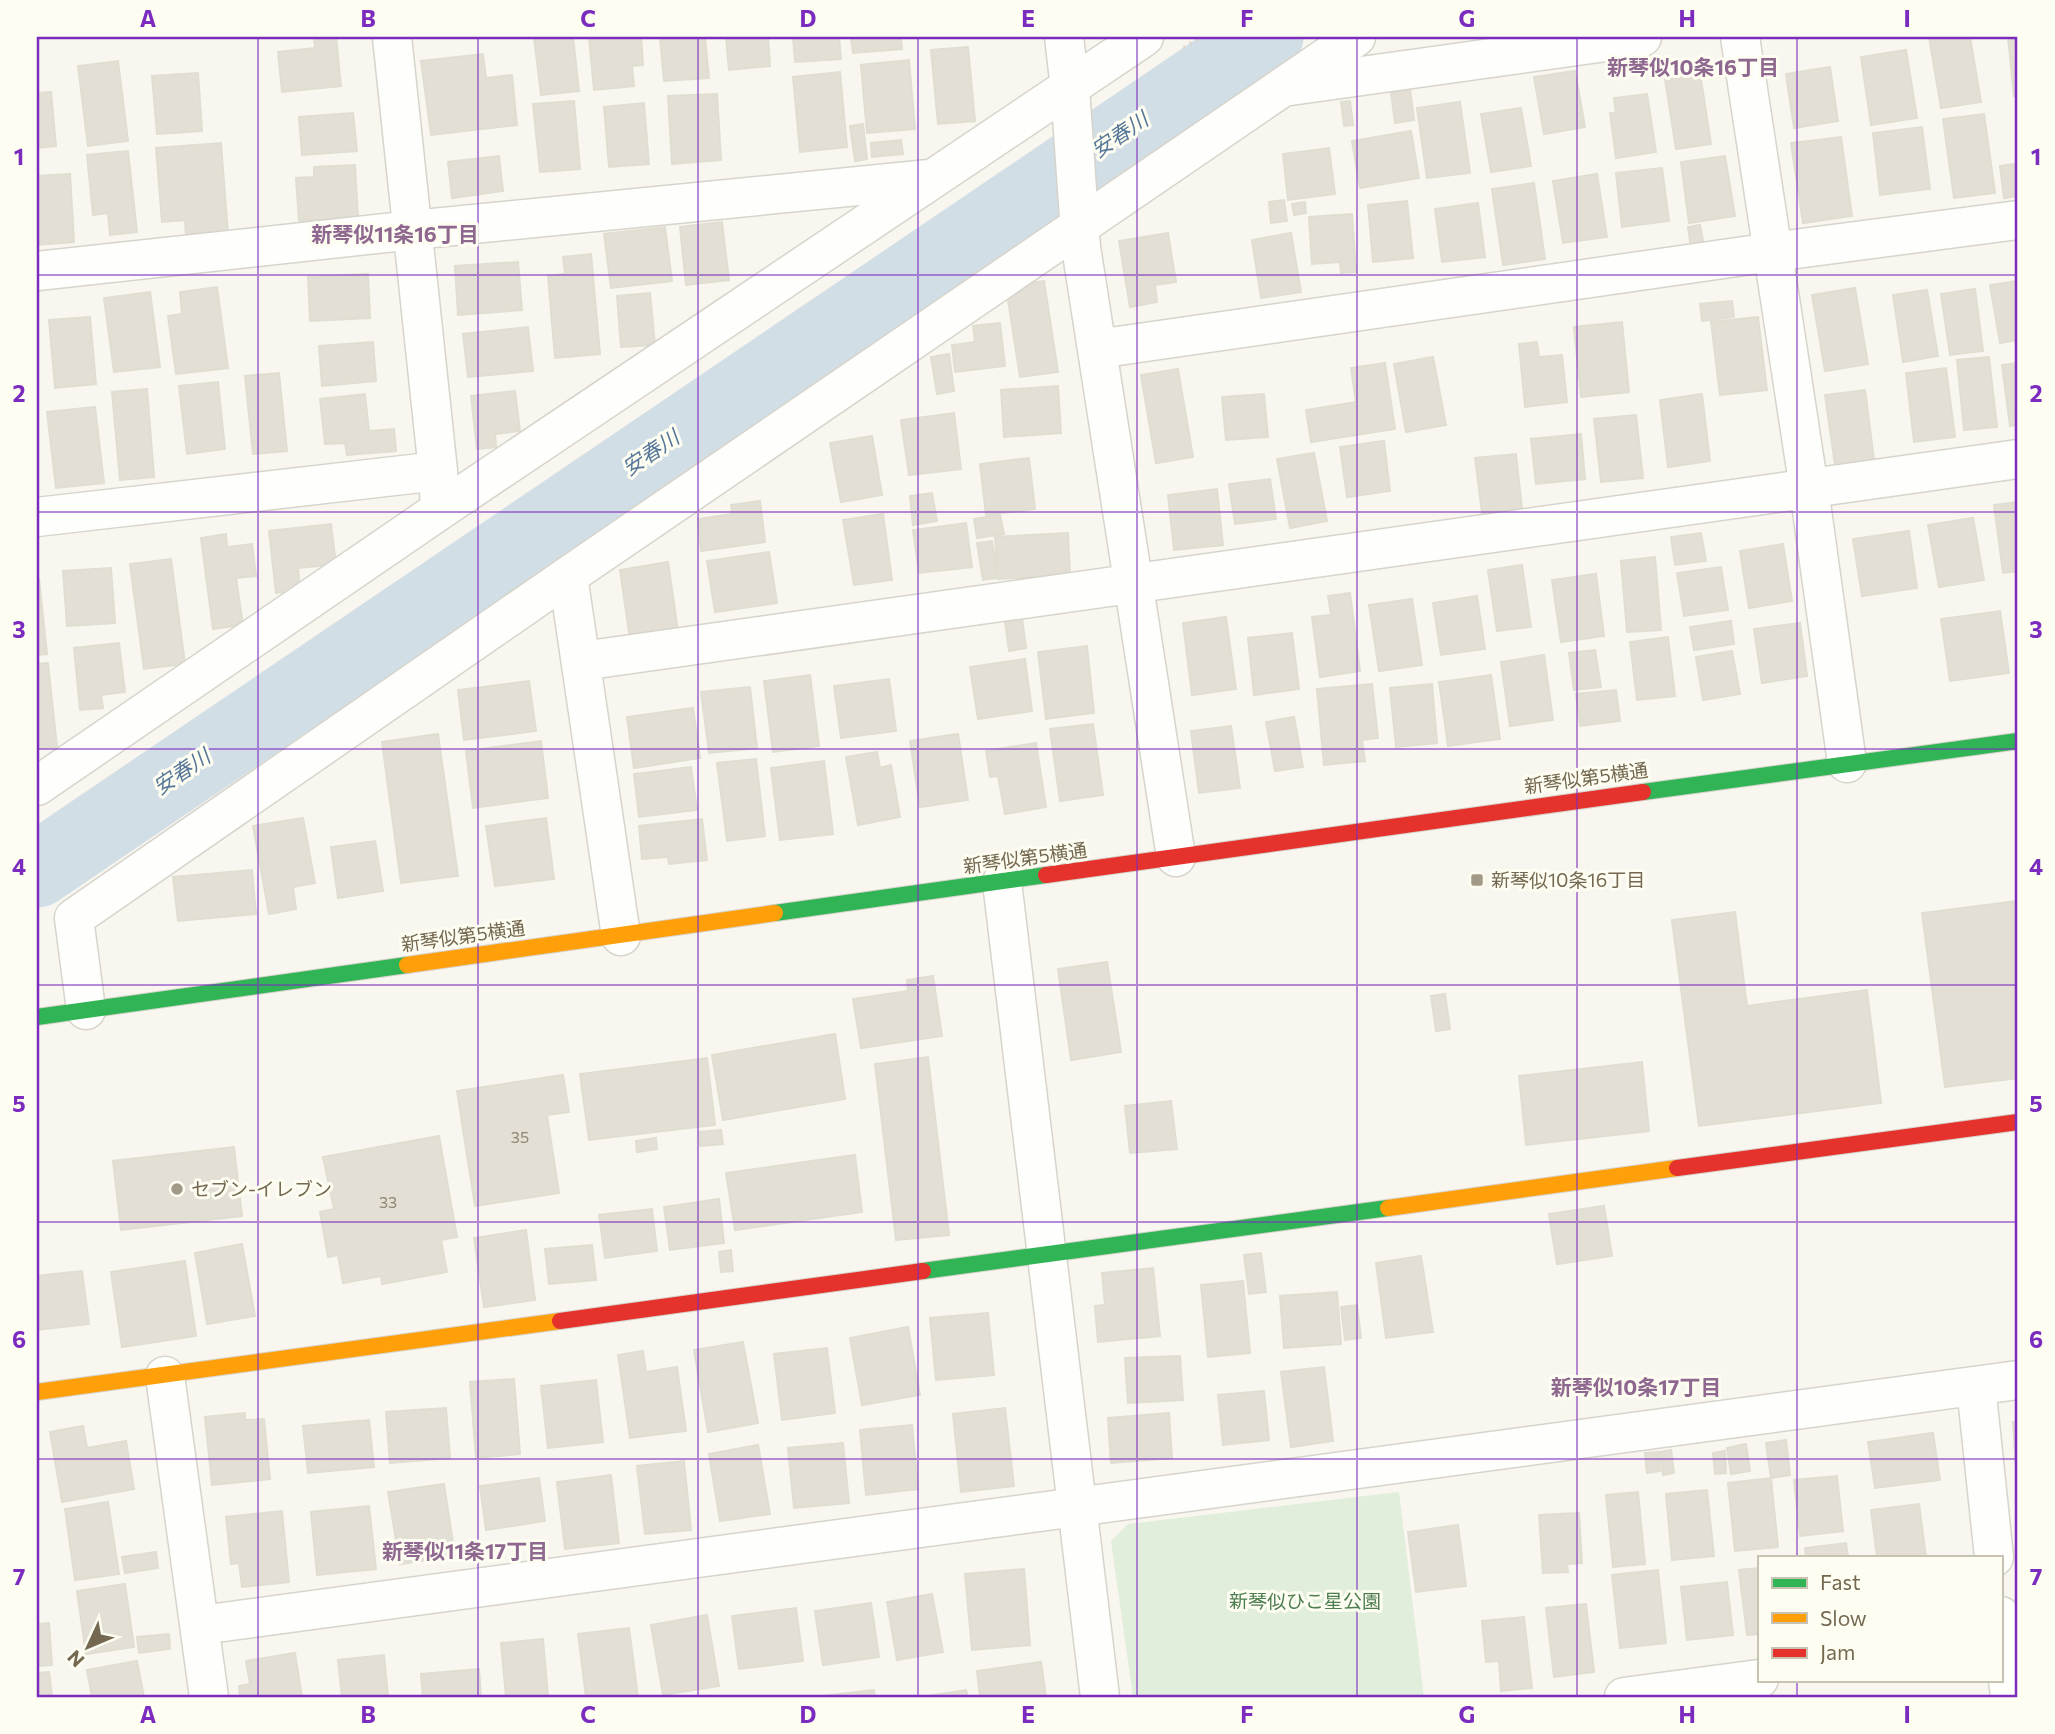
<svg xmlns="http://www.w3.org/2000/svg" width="2055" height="1734" viewBox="0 0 2055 1734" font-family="Commissioner,'Noto Sans JP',sans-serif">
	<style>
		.green { fill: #e0eedb }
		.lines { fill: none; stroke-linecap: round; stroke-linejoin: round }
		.river { stroke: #d2dee6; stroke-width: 75 }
		.building { fill: #e3dfd5; stroke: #e0ddd1; stroke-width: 2 }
		.street-casing { stroke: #d6d4cb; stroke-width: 41 }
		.fast-casing { stroke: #d6d3ca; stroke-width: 18 }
		.slow-casing { stroke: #d6d3ca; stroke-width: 18 }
		.jam-casing { stroke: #d6d3ca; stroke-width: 18 }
		.path { stroke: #dad6d0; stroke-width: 4.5; stroke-dasharray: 2 5; stroke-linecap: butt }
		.street { stroke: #fefefc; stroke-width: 38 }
		.fast { stroke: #30b455; stroke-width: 16 }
		.slow { stroke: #ff9f0a; stroke-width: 16 }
		.jam { stroke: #e5322d; stroke-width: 16 }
		.grid { fill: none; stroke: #7b2cbf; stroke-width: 2; stroke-opacity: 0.55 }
		.poi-dot { fill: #a29a87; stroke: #fefdf2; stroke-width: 2.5 }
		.labels { text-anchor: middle; stroke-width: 6; stroke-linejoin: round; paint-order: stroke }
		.number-label { font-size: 16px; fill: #918873 }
		.street-label { font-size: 19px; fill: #746950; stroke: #fefdf2 }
		.poi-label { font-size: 19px; fill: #746950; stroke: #fefdf2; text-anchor: start }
		.park-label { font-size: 19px; fill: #4d7e4f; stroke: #fefdf2 }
		.neighbourhood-label { font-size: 21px; font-weight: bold; fill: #8f688f; stroke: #fefdf2 }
		.water-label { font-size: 21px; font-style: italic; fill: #567799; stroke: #fefdf2 }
		.neatline { fill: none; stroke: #7b2cbf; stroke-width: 2.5 }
		.grid-label { font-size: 23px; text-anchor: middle; font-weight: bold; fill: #7b2cbf }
	</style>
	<rect width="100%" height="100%" fill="#f8f6ee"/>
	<path class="green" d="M1399,1492L1424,1697H1133L1111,1541L1128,1524Z"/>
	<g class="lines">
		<path class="river" d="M37,870L1266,37"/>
	</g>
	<path class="building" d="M314,37H336L341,86L282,92L278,52L315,48Z
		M534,37H573L579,91L541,95Z
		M589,37H641L643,65L632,66L634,86L594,90Z
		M660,37H705L709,78L664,81Z
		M726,37H768L770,66L729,70Z
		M793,37H839L841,59L795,62Z
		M851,37H901L902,49L853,53Z
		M1929,37H1970L1981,102L1941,108Z
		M2008,37H2018V96H2014Z
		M968,47L975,121L938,124L931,50Z
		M1906,50L1917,118L1871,125L1861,57Z
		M483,54L486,78L512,75L517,125L431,135L421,61Z
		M909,60L915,129L867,133L861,65Z
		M118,61L128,141L88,146L78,66Z
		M1830,67L1838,121L1794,128L1786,74Z
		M1575,71L1585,127L1544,134L1534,77Z
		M840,72L847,147L800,152L793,77Z
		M198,73L202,131L157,134L152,76Z
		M1700,73L1711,144L1676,149L1665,79Z
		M1410,89L1414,120L1395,123L1391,92Z
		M51,92L56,146L37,148V93Z
		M717,94L721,160L672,164L668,96Z
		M1647,94L1656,152L1616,158L1610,113H1616L1614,98Z
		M574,101L580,169L540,172L533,104Z
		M1350,101L1353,125L1344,126L1341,102Z
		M1460,102L1470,173L1427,178L1417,108Z
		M644,103L649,164L609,167L604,107Z
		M1521,108L1531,166L1491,172L1481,114Z
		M353,113L357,151L302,155L299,117Z
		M1984,114L1995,193L1954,198L1943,119Z
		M863,124L867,159L855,161L850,126Z
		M1922,127L1930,189L1880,195L1873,133Z
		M1411,131L1419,178L1360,188L1352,141Z
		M1841,137L1852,216L1803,223L1791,143Z
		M901,140L903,154L872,157L871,143Z
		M221,143L228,234L186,237L185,220L162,222L156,148Z
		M1329,148L1335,194L1288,200L1283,154Z
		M128,151L137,232L110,235L108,213L93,215L87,155Z
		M499,156L503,191L452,198L448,162Z
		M1725,156L1735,216L1689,223L1681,162Z
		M2015,164L2018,196L2004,198L2000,166Z
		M355,165L358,218L299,221L296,178L314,177V167Z
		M1662,168L1669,221L1622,227L1616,173Z
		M70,174L74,242L37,245V176Z
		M1597,174L1607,237L1563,243L1553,181Z
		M1534,183L1545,259L1503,265L1492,189Z
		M1284,200L1287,221L1271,223L1269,202Z
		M1407,201L1413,258L1373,262L1368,205Z
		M1305,202L1306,213L1294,215L1292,204Z
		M1478,203L1485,257L1442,262L1435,209Z
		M1352,214L1356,272L1341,273L1340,262L1312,264L1309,217Z
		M722,222L729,280L686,285L680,227Z
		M1700,225L1704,246L1691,248L1688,227Z
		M665,227L672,281L611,288L604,234Z
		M1168,233L1176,282L1155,285L1157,302L1130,307L1119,241Z
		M1291,233L1301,292L1261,298L1252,240Z
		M591,254L600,354L555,358L548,276L565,274L563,257Z
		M518,262L522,310L458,315L455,266Z
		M368,274L370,318L310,321L308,277Z
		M1044,281L1058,372L1020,377L1008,300L1028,283Z
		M2018,281V340L2000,343L1990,285Z
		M217,287L228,368L176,374L168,316L182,314L180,292Z
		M1855,288L1868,364L1825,371L1812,295Z
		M1975,289L1983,351L1950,355L1941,294Z
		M1927,290L1938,356L1903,362L1893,295Z
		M150,292L160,367L114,372L104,298Z
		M650,293L655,345L621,347L617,296Z
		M1732,301L1734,317L1702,321L1700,304Z
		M90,317L96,384L55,388L49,320Z
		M1758,317L1767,390L1720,395L1711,322Z
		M1622,322L1629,392L1581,397L1574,327Z
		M1000,323L1005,366L955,372L952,345L975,342L973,326Z
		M528,327L533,371L468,377L463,334Z
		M373,342L376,381L322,386L319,346Z
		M1537,342L1539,357L1562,355L1567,402L1525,407L1519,344Z
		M949,354L954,391L937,394L931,357Z
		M1433,357L1446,425L1406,432L1394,364Z
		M1989,357L1997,427L1964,430L1957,360Z
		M1385,363L1395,429L1311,442L1306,410L1356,402L1351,368Z
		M2018,363V424L2010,426L2002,365Z
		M1946,368L1955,437L1914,442L1906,373Z
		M1178,369L1193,457L1156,463L1141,375Z
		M279,373L287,451L253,454L245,376Z
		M218,382L225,449L187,454L179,386Z
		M1058,386L1061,433L1004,437L1001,390Z
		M147,389L154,477L120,480L112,392Z
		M1865,390L1874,460L1835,465L1825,395Z
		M515,391L520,431L495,434L496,447L477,449L471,396Z
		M365,394L369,431L394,429L396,451L347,455L345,443L325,444L320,399Z
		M1264,394L1268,437L1226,440L1222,397Z
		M1702,394L1710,461L1668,467L1660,400Z
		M95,407L104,483L56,488L47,412Z
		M954,413L961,469L909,475L901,420Z
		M1636,415L1643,478L1601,482L1594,419Z
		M1581,434L1585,479L1536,484L1531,439Z
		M872,436L882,495L841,502L830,443Z
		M1384,441L1390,491L1347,497L1340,447Z
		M1314,453L1327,521L1290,528L1277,459Z
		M1516,454L1522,509L1482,513L1475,458Z
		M1029,458L1035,509L986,515L980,464Z
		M1270,479L1276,519L1235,524L1229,484Z
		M1217,489L1223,545L1174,550L1168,495Z
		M932,493L937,521L913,525L910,496Z
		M760,501L765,542L701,551L698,519L732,514L731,505Z
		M2018,502V571L2003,573L1994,505Z
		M883,514L892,580L854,585L843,520Z
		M1000,515L1004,534L977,538L974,519Z
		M1973,518L1984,580L1939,587L1928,525Z
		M966,523L972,567L919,573L913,530Z
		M331,524L336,564L298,568L300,590L276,593L269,531Z
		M1909,531L1917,588L1862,596L1853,539Z
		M1068,533L1070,575L998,579L995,537Z
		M1701,533L1706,561L1675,565L1671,537Z
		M226,534L227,547L252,544L256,576L236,578L243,625L213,629L201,538Z
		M992,541L998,578L983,580L977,543Z
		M1783,544L1792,601L1749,608L1740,551Z
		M769,552L777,603L715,612L707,561Z
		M1655,557L1661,630L1627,632L1621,561Z
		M171,559L185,664L144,669L130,564Z
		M668,562L678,631L630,639L620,570Z
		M1522,565L1531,627L1497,631L1488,570Z
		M1721,567L1728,610L1684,616L1677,573Z
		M111,568L115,623L67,626L63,571Z
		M1596,574L1604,636L1561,642L1552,580Z
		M37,579H39L47,654L37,655Z
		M1350,593L1360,671L1320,677L1312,617L1331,615L1328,596Z
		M1477,596L1485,649L1441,655L1433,603Z
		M1412,599L1422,665L1379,671L1369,605Z
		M2000,611L2009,673L1950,681L1941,619Z
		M1226,617L1236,689L1192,695L1183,623Z
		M1022,618L1026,648L1009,651L1005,621Z
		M1731,621L1734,644L1694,650L1690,627Z
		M1800,623L1807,676L1762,683L1754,629Z
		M1292,633L1299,689L1254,695L1248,638Z
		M1668,637L1675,696L1637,700L1630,642Z
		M119,643L125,692L101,695L103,708L80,710L74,648Z
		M1087,646L1094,713L1046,719L1038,652Z
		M1595,650L1601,687L1574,690L1569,653Z
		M1732,651L1740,694L1703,700L1696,657Z
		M1544,655L1553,720L1510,726L1501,662Z
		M1025,659L1032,711L978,719L970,667Z
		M48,663L57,747L37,749V664Z
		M810,675L819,746L773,752L764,681Z
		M1491,675L1500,739L1448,746L1439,682Z
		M889,679L896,731L841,738L834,686Z
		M529,681L536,731L464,740L458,690Z
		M1372,684L1378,738L1362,740L1365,761L1324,765L1317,689Z
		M1432,684L1437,743L1396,747L1390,688Z
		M750,687L757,748L709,753L701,692Z
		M1616,690L1620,721L1580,726L1576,694Z
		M693,708L700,758L634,768L627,717Z
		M1294,717L1303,767L1275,771L1266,722Z
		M1093,724L1103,795L1060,801L1050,729Z
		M1231,726L1240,788L1199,793L1191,731Z
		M438,734L458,876L401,883L382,742Z
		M958,734L968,800L920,807L910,741Z
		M541,741L548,798L473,808L466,751Z
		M1036,743L1046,807L1005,814L998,776L990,777L986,751Z
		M877,752L880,768L891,765L900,817L858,825L846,757Z
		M756,759L765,836L727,841L717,763Z
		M824,761L833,834L780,840L771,768Z
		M691,767L697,810L639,817L634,774Z
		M303,818L315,883L293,887L296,909L269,914L253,826Z
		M546,818L554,879L495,886L486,826Z
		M702,819L707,860L669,864L668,857L642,859L639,826Z
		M375,841L383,891L338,898L331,847Z
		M252,870L256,914L178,921L173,877Z
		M2018,901V1078L1945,1087L1922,913Z
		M1735,912L1747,1006L1867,990L1881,1103L1699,1126L1672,920Z
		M1107,962L1121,1052L1071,1060L1058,969Z
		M933,976L942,1036L861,1048L853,999L908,991L907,980Z
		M1445,994L1450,1029L1436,1031L1431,996Z
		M835,1034L845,1099L723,1120L712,1055Z
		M928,1057L949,1235L896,1240L875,1064Z
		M707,1058L715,1125L589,1140L580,1074Z
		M1642,1062L1649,1131L1526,1145L1519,1076Z
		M563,1075L569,1112L547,1115L559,1193L475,1206L457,1091Z
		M1171,1101L1177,1149L1130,1153L1125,1106Z
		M721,1130L723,1144L700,1146L699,1132Z
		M439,1136L457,1237L441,1240L447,1272L382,1284L381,1276L343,1283L338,1255L328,1257L320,1212L334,1209L323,1157Z
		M656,1138L657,1149L637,1152L636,1141Z
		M234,1147L242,1216L121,1230L113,1161Z
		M855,1155L862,1212L735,1230L726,1173Z
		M719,1199L724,1243L670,1250L664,1207Z
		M1604,1206L1612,1256L1557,1264L1549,1214Z
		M652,1209L657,1251L605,1258L599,1215Z
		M526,1230L535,1300L484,1307L474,1238Z
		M242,1244L255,1316L207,1324L195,1253Z
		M592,1245L596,1280L549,1284L545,1249Z
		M731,1250L733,1271L721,1272L719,1252Z
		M1261,1253L1266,1292L1249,1294L1244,1255Z
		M1421,1256L1433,1332L1386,1338L1376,1263Z
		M185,1261L196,1336L122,1347L111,1272Z
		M1153,1268L1160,1336L1098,1342L1095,1306L1105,1305L1102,1273Z
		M82,1271L89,1324L38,1330L37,1276Z
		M1243,1281L1250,1353L1208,1357L1201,1285Z
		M1337,1292L1341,1344L1284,1348L1280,1296Z
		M1357,1305L1361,1338L1345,1340L1341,1307Z
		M988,1313L994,1375L936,1380L930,1318Z
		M908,1327L920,1395L862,1405L850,1338Z
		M743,1342L758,1423L708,1432L694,1350Z
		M827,1348L835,1413L782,1420L774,1354Z
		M643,1351L646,1372L677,1367L686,1431L630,1438L618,1355Z
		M1180,1356L1183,1400L1128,1403L1125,1358Z
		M1324,1367L1333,1441L1291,1447L1281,1372Z
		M514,1379L520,1454L476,1458L470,1382Z
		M596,1380L603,1442L548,1448L541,1386Z
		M1264,1391L1269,1440L1223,1445L1218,1395Z
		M446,1408L450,1458L390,1463L386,1412Z
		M1005,1408L1014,1486L961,1492L953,1414Z
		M245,1413V1420L264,1419L270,1479L212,1485L205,1417Z
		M1169,1413L1172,1458L1111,1463L1108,1418Z
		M369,1420L374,1467L308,1473L303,1426Z
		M2013,1422H2018V1499Z
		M912,1425L918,1489L866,1495L860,1430Z
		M83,1426L87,1448L126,1441L134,1489L62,1502L50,1432Z
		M1933,1433L1940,1480L1875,1488L1868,1442Z
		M1786,1440L1790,1475L1771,1478L1766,1443Z
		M843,1443L849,1503L794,1508L788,1448Z
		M1746,1444L1750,1471L1731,1474L1727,1448Z
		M758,1445L770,1514L720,1521L709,1454Z
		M1671,1450L1674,1473L1663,1475L1660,1452Z
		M1725,1451L1726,1473L1715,1474L1713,1453Z
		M1658,1452L1660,1471L1647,1473L1645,1453Z
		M684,1461L691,1530L645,1534L637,1466Z
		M611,1475L619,1543L565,1549L557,1482Z
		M1837,1476L1843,1531L1800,1536L1794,1480Z
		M539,1478L545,1521L486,1530L480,1486Z
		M1771,1478L1778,1547L1735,1551L1728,1483Z
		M444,1484L455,1556L400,1564L388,1492Z
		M1707,1490L1714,1556L1672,1560L1666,1494Z
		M1638,1492L1645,1564L1613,1567L1606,1495Z
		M108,1502L119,1574L75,1580L65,1509Z
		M1919,1504L1926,1557H1877L1871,1510Z
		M369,1506L376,1569L317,1575L311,1512Z
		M282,1511L289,1582L242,1587L239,1563L231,1564L226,1517Z
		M1579,1513L1582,1563L1567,1564L1568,1572L1543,1573L1539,1515Z
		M1458,1525L1466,1586L1416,1592L1408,1532Z
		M1846,1543L1848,1557H1806L1805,1548Z
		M156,1552L158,1568L125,1573L122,1557Z
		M1759,1568V1634L1747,1635L1739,1570Z
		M1024,1569L1030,1645L972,1650L965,1574Z
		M1658,1570L1666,1643L1620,1648L1612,1575Z
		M1727,1582L1733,1635L1687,1640L1681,1587Z
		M125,1584L134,1647L86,1654L77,1591Z
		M932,1594L943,1652L897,1660L887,1602Z
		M871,1603L879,1657L823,1665L815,1611Z
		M1586,1604L1594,1672L1554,1677L1546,1608Z
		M796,1608L803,1661L739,1669L732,1616Z
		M707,1615L719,1686L663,1695L651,1625Z
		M1524,1617L1532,1688L1501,1691L1499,1661L1486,1662L1482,1621Z
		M37,1618V1624L49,1623L52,1665L37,1666Z
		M629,1628L638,1697H586L578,1634Z
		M169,1634L170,1649L139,1653L137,1637Z
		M543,1639L548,1697H506L501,1643Z
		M295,1653L302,1697H240L239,1686L250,1684L246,1661Z
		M384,1655L388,1697H342L338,1660Z
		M137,1661L144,1697H92L87,1670Z
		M1041,1662L1046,1697H980L977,1671Z
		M479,1669L481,1697H423L421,1674Z
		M49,1672L52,1697H37V1673Z
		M874,1690L875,1697H823V1696Z
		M966,1690L968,1697H921Z"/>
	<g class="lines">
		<defs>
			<path id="street" d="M392,37L438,471L440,510
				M1064,37L1070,88L1081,247L1176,857
				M1740,37L1809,489L1847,763
				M1290,86L1642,37
				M37,271L413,230L929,179
				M1097,349L1772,252L2018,220
				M37,517L438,471
				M568,576L621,936
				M582,661L2018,459
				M37,786L440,510L1144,37
				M1002,882L1100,1697
				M86,1010L74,918L568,576L1356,37
				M165,1376L209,1697
				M1976,1386L1994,1557
				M2001,1616L2010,1697
				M201,1625L2018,1380
				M1624,1697L1759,1679"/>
			<path id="fast" d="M1643,792L2018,741
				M775,913L1046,875
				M37,1017L407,965
				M923,1271L1388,1208"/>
			<path id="slow" d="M407,965L775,913
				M1388,1208L1677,1168
				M37,1392L560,1321"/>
			<path id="jam" d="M1046,875L1643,792
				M1677,1168L2018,1122
				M560,1321L923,1271"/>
		</defs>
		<use href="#street" class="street-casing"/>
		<use href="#fast" class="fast-casing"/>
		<use href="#slow" class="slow-casing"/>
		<use href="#jam" class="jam-casing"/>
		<path class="path" d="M1184,48L1200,37"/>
		<use href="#street" class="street"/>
		<use href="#fast" class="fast"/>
		<use href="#slow" class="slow"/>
		<use href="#jam" class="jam"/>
	</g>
	<path class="grid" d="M258,37V1697M478,37V1697M698,37V1697M918,37V1697M1137,37V1697M1357,37V1697M1577,37V1697M1797,37V1557M37,275H2018M37,512H2018M37,749H2018M37,985H2018M37,1222H2018M37,1459H2018M1797,1680V1697"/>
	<g class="poi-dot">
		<rect x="1470" y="873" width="14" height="14" rx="3.5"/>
		<circle cx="177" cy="1189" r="7"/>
	</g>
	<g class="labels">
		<g class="number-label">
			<text x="520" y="1143">35</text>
			<text x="388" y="1208">33</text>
		</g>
		<g class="street-label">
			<text transform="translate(1586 778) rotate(-8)" y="7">新琴似第5横通</text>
			<text transform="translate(1025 858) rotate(-8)" y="7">新琴似第5横通</text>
			<text transform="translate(463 936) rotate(-8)" y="7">新琴似第5横通</text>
		</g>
		<g class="poi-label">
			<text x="1491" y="887">新琴似10条16丁目</text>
			<text x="191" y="1196">セブン-イレブン</text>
		</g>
		<g class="park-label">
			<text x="1305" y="1608">新琴似ひこ星公園</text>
		</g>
		<g class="neighbourhood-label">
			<text x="1693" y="75">新琴似10条16丁目</text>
			<text x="395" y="242">新琴似11条16丁目</text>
			<text x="1636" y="1395">新琴似10条17丁目</text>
			<text x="465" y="1559">新琴似11条17丁目</text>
		</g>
		<g class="water-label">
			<text transform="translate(1120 135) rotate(-34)" y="7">安春川</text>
			<text transform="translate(651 453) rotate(-34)" y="7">安春川</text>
			<text transform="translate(182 772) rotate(-34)" y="7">安春川</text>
		</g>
	</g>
	<rect width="2055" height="1734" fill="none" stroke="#fefdf2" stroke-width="77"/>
	<rect x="1758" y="1556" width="245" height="126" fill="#fefdf2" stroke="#c7c2b1" stroke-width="2"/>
	<rect x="1772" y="1578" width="35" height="10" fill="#30b455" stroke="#c7c2b1" stroke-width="2"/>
	<text x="1820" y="1590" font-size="21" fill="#746950">Fast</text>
	<rect x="1772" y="1613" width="35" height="10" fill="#ff9f0a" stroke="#c7c2b1" stroke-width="2"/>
	<text x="1820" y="1626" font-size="21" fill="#746950">Slow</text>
	<rect x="1772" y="1648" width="35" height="10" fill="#e5322d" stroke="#c7c2b1" stroke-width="2"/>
	<text x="1820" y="1660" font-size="21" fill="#746950">Jam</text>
	<g transform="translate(88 1647) rotate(226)" stroke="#fefdf2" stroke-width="5" paint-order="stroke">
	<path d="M0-5L12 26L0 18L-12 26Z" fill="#746950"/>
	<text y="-10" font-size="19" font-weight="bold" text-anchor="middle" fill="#746950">N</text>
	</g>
	<rect x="38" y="38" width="1978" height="1658" class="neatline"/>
	<g class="grid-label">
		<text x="148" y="27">A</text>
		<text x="368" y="27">B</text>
		<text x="588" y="27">C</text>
		<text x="808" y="27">D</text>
		<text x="1028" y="27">E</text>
		<text x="1247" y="27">F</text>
		<text x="1467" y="27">G</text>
		<text x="1687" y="27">H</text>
		<text x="1907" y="27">I</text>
		<text x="19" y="165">1</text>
		<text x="2036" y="165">1</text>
		<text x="19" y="402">2</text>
		<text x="2036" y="402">2</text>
		<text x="19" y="638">3</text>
		<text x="2036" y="638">3</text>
		<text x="19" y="875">4</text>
		<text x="2036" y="875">4</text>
		<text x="19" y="1112">5</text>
		<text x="2036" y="1112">5</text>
		<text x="19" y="1348">6</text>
		<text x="2036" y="1348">6</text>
		<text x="19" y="1585">7</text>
		<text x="2036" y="1585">7</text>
		<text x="148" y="1723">A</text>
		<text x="368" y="1723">B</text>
		<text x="588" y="1723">C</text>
		<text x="808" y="1723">D</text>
		<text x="1028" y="1723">E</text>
		<text x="1247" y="1723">F</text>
		<text x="1467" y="1723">G</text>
		<text x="1687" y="1723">H</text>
		<text x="1907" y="1723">I</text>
	</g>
</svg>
